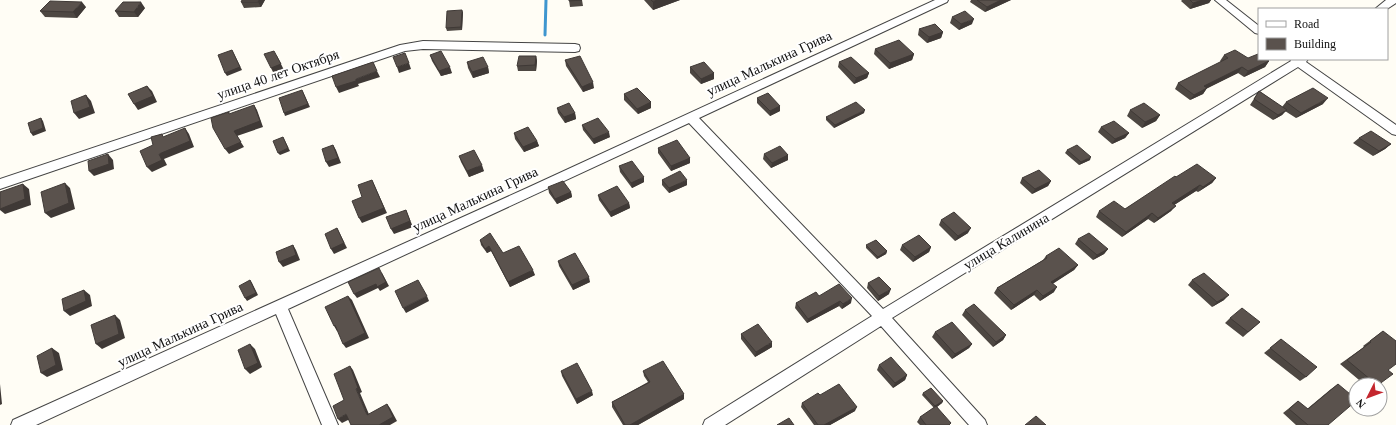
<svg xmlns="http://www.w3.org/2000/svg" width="1396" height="425" viewBox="0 0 1396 425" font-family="'Times New Roman',serif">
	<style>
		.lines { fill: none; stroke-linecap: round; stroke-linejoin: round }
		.stream { stroke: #3f96cf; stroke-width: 3 }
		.street-casing { stroke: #444; stroke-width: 2 }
		.street { fill: #fff; fill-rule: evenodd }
		.wall { fill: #4d4742 }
		.shaded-wall { fill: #3f3936 }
		.building { fill: #5a524d; stroke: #3f3936 }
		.labels { text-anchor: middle; stroke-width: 4; stroke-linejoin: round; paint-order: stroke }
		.street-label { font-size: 14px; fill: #111; stroke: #fff }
	</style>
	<rect width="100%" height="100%" fill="#fffdf5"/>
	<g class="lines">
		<path class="stream" d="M545,35L546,0"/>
		<defs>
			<path id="street" d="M935,0H948L947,2L699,118L883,309L1291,61L1290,59H1308L1306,62L1396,125V135L1392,134L1298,67L892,318L985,420L987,425H969L881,326L725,425H703L705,420L872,316L689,123L288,309L338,425H322L276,314L36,425H11L13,420L527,188Z
				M1215,0H1226L1259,26V34L1255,33Z
				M1386,0H1396V3L1387,9H1375Z
				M423,41L575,44L579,45L580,48L579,51L575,52L423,49L405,51L0,189V179L400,45Z"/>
		</defs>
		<use href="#street" class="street-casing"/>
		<use href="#street" class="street"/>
	</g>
	<path class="wall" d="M265,0L261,7L244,8L241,2Z
		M569,0H582L583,6L570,7Z
		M644,0H680L653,10Z
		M971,0H1011L985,12L970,2Z
		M1182,0H1211L1209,3L1190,9L1181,1Z
		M86,7L77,18L45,17L40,11Z
		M145,8L138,17H119L115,11Z
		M463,12L462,30L447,31L446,28Z
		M952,17L972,24L959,30L950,23Z
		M919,29L943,32L941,38L927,43L918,35Z
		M875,49L914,54L912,60L889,69L874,54Z
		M430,55L452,73L441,76L432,61Z
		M1224,55L1269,61L1265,67L1244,77L1238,73L1207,88L1203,94L1190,100L1175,89L1178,83L1221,62L1220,61Z
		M536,56L537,61L536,71H518L517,66Z
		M565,60L594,88L583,92L566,66Z
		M467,62L488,67L489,73L473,78L468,68Z
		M839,62L869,73L867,78L854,84L838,67Z
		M690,67L714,73V79L701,84L690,73Z
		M1259,91L1282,107L1286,102L1323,104L1296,118L1285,111L1282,115L1273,120L1250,105Z
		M624,94L651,102V108L638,114L624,100Z
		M757,98L780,106V111L770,116L757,103Z
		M557,108L575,113L576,119L565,123L558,113Z
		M1130,110L1160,115L1156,121L1142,128L1127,116Z
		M864,113L834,128L826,120V117Z
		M582,125L610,137L594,144L583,130Z
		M1101,127L1129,133L1125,138L1112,144L1098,132Z
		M514,133L537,141L539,146L524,152L515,139Z
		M1359,138L1391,144L1385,149L1373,156L1353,143Z
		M658,148L690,158V163L671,171L658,153Z
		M1067,150L1090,160L1079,165L1065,153Z
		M764,154L788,155V160L771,168L763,159Z
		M459,156L484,171L469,177L461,162Z
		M619,166L644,182L632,188L620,172Z
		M1176,177L1216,178L1212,183L1198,192L1196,191L1174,205L1171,211L1154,223L1148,219L1122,237L1096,217L1099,211L1125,209Z
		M1022,178L1051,181L1048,186L1032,194L1020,183Z
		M662,180L687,185L669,193L662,185Z
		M548,187L571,192L572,197L557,204L549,193Z
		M598,195L629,203L630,208L611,217L599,200Z
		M941,220L968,233L955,241L939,225Z
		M1078,239L1108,249L1104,254L1093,260L1075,244Z
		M480,240L503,253L535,275L510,287L491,251L487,253L481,245Z
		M866,245L887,251L886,254L877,259L866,248Z
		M902,245L931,247L929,252L913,262L900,250Z
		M1046,256L1078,265L1074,270L1053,283L1054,292L1040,301L1034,295L1011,310L994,293L997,288L1043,260Z
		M558,261L590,282L573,290L559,266Z
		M1192,280L1224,300L1212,307L1188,285Z
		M868,283L889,294L878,301L867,288Z
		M819,296L851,303L842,309L839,306L807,323L795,308L796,303Z
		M965,310L1006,335L1003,340L993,347L962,315Z
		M1230,318L1260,322L1243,337L1225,323Z
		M1383,331L1388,370L1378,385H1365L1340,364L1364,347L1363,346Z
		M935,332L972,344L969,348L952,359L932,337Z
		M741,334L772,347L755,357L741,339Z
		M1281,339L1306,377L1300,381L1264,353Z
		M879,365L907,375L905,380L893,388L877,370Z
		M561,371L593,395L577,404L562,376Z
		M643,371L684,399L638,425H623L612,407V402L648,382L644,376Z
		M1338,384L1328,425H1296L1283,413L1298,401L1307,409L1331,389Z
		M923,393L943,401L942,403L937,407L950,425H920L917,422L920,417L934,408L922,395Z
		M820,395L855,411L830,425H814L801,407L802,403Z"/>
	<path class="shaded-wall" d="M259,0H265L261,7L258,2Z
		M657,0H680L653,10V2Z
		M1001,0H1011L985,12L987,7Z
		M1203,0H1211L1209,3L1190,9L1193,3Z
		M82,2L86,7L77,18L73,12Z
		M141,2L145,8L138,17L134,12Z
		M462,10L463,12L462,30L461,27Z
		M974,19L972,24L959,30L961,24Z
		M943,32L941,38L927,43L929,37Z
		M232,50L242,70L227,76L225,73Z
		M914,54L912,60L889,69L890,63Z
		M277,56L284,70L274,74L271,68Z
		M536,56L537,61L536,71L535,65Z
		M1269,61L1265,67L1244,77L1248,71Z
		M409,63L411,69L399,73L397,67Z
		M450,67L452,73L441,76L439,71Z
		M488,67L489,73L473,78L472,72Z
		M1242,67L1238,73L1200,92L1204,86Z
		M377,71L380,77L358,84L359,86L339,93L336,87L356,79Z
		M714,73V79L701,84V79Z
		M869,73L867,78L854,84L856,78Z
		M593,82L594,88L583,92L582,87Z
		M147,86L152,91L157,102L138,110L134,104Z
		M1207,88L1203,94L1190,100L1194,95Z
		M302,90L310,107L285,116L284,113Z
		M86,95L91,101L95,113L79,119L74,113Z
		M1328,98L1323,104L1296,118L1301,113Z
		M651,102V108L638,114L637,109Z
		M254,105L257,110L263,127L237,136L244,147L229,154L225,149L234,131Z
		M780,106V111L770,116V111Z
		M865,110L864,113L834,128L835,125Z
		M1287,110L1282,115L1273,120L1278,115Z
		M575,113L576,119L565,123L564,117Z
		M1160,115L1156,121L1142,128L1145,122Z
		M41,118L43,121L46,131L33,136L31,133Z
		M185,128L189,134L194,147L164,159L167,165L152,172L147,167Z
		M609,132L610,137L594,144L593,139Z
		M1129,133L1125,138L1112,144L1115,139Z
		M283,137L290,151L280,155L278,153Z
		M537,141L539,146L524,152L523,147Z
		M1391,144L1385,149L1373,156L1379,151Z
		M333,145L336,150L341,163L329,167L326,162Z
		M108,154L113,160L114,169L94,176L89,171Z
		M788,155V160L771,168L772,163Z
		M1091,157L1090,160L1079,165L1081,162Z
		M690,158V163L671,171V166Z
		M482,165L484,171L469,177L467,171Z
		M644,177V182L632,188L631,183Z
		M1216,178L1212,183L1198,192L1203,187Z
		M372,180L387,213L362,223L359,218Z
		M687,180V185L669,193V188Z
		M1051,181L1048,186L1032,194L1035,189Z
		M65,183L70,188L75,209L51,218L45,213Z
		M23,184L29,189L31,205L5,214L0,210V209Z
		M1200,185L1196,191L1168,209L1172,203Z
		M571,192L572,197L557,204L555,199Z
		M629,203L630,208L611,217L610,212Z
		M1176,206L1171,211L1154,223L1158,218Z
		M406,210L413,227L394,234L391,229Z
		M1152,213L1148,219L1122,237L1126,232Z
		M337,228L347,248L334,254L331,249Z
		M971,228L968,233L955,241L958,236Z
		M293,245L296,250L300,260L283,267L279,262Z
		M489,246L491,251L487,253L485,249Z
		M931,247L929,252L913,262L915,257Z
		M1108,249L1104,254L1093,260L1097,255Z
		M887,251L886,254L877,259L878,257Z
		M1078,265L1074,270L1048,287L1051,282Z
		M533,270L535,275L510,287L508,282Z
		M382,273L389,286L380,291L378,288L357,298L354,294Z
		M589,277L590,282L573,290L572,285Z
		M250,280L252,283L258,295L247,301L245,298Z
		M1057,287L1054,292L1040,301L1043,296Z
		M891,289L889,294L878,301L879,296Z
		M84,290L90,295L92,306L70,316L64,311Z
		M1037,290L1034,295L1011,310L1014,305Z
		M1229,295L1224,300L1212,307L1217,302Z
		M348,296L352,300L369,338L346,348L343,344Z
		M427,296L429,301L406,313L403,308Z
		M852,298L851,303L842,309L843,304Z
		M840,301L839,306L807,323L808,319Z
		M115,315L120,320L125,338L102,349L96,344Z
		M335,325L339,330L337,331L334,326Z
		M1006,335L1003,340L993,347L996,342Z
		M772,342V347L755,357L756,352Z
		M250,344L255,349L262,367L250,374L245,369Z
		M972,344L969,348L952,359L955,354Z
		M52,348L59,353L63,370L47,377L41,373Z
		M350,366L353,370L362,392L360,393L371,419L367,415L356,389Z
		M907,375L905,380L893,388L895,383Z
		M0,384L2,404L0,405Z
		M592,391L593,395L577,404L576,399Z
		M684,394V399L638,425H630Z
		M943,401L942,403L934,409L935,406Z
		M387,404L390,408L397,421L390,425H379Z
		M857,407L855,411L830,425H824Z
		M346,414L350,419L342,423L338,419Z"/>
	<path class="building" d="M242,0H259L258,2H241Z
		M569,0H582L569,1Z
		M651,0H657L653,2Z
		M977,0H1001L987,7Z
		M1190,0H1203L1193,3Z
		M50,1L82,2L73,12L40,11Z
		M123,2H141L134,12L115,11Z
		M462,10L461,27L446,28L447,11Z
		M965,11L974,19L961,24L952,17Z
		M935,24L943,32L929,37L919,29Z
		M899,40L914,54L890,63L875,49Z
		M232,50L240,67L225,73L218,55Z
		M1235,50L1248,58L1258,54H1259V59H1266L1269,61L1248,71L1242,67L1204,86L1207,88L1194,95L1178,83L1228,58L1224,55Z
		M274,51L281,64L271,68L264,54Z
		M441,51L450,67L439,71L430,55Z
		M405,53L409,63L397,67L393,57Z
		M519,56H536L535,65L517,66Z
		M580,56L593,82L582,87L565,60Z
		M483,57L488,67L472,72L467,62Z
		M851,57L869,73L856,78L839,62Z
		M373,62L377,71L356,79V81L336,87L332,76Z
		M704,62L714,73L701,79L690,67Z
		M147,86L153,96L134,104L128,94Z
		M637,88L651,102L637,109L624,94Z
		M1313,88L1328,98L1301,113L1286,102Z
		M302,90L308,104L284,113L279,98Z
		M1259,91L1287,110L1278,115L1254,99Z
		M768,93L780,106L770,111L757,98Z
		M86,95L90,107L74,113L71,101Z
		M856,102L865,110L835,125L826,117Z
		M569,103L575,113L564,117L557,108Z
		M1144,103L1160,115L1145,122L1130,110Z
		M254,105L260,121L234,131L241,142L225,149L213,128L211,118L229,112V114Z
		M41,118L43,128L31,133L28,123Z
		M598,118L609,132L593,139L582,125Z
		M1114,121L1129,133L1115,139L1101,127Z
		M528,127L537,141L523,147L514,133Z
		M185,128L190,141L159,154L162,160L147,167L140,151L153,145L151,137L162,134L163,137Z
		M1371,131L1391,144L1379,151L1359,138Z
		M283,137L288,148L278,153L273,141Z
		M677,140L690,158L671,166L658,148Z
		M333,145L338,158L326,162L322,149Z
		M1077,145L1091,157L1081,162L1067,150Z
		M780,146L788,155L772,163L764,154Z
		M474,150L482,165L467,171L459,156Z
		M108,154L109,164L89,171L88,161Z
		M632,161L644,177L631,183L619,166Z
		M1197,164L1216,178L1203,187L1200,185L1172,203L1176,206L1158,218L1152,213L1126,232L1099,211L1114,201L1125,209L1175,176L1176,177Z
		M1039,170L1051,181L1035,189L1022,178Z
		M680,171L687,180L669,188L662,180Z
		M372,180L384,208L359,218L352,201L362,197L358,185Z
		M563,181L571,192L555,199L548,187Z
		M65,183L69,203L45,213L41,192Z
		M23,184L25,199L0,209V192Z
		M617,186L629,203L610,212L598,195Z
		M406,210L410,221L391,229L386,217Z
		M954,212L971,228L958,236L941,220Z
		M337,228L344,243L331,249L325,234Z
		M490,233L503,253L519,246L533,270L508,282L489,246L485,249L480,240Z
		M1089,233L1108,249L1097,255L1078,239Z
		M919,235L931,247L915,257L902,245Z
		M876,240L887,251L878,257L866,245Z
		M293,245L296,255L279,262L276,252Z
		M1059,248L1078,265L1051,282L1057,287L1043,296L1037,290L1014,305L997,288L1047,258L1046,256Z
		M575,253L589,277L572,285L558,261Z
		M379,268L386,282L377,287L376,284L354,294L348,282Z
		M1204,273L1229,295L1217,302L1192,280Z
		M879,277L891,289L879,296L868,283Z
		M250,280L256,293L245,298L239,286Z
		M418,280L427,296L403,308L395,291Z
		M839,284L852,298L843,304L840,301L808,319L796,303L816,292L819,296Z
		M84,290L86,301L64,311L62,299Z
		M348,296L365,333L343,344L335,325L334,326L325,307Z
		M974,304L1006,335L996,342L965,310Z
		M1242,308L1260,322L1248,332L1230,318Z
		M115,315L119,334L96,344L91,325Z
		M952,322L972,344L955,354L935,332Z
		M758,324L772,342L756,352L741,334Z
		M1383,331L1396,341V364L1388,370L1393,374L1378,385H1377L1347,360L1371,342L1370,341Z
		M1281,339L1317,367L1306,377L1270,348Z
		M250,344L258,363L245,369L238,350Z
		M52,348L56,365L41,373L37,356Z
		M891,357L907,375L895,383L879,365Z
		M663,361L684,394L630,425H625L612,402L650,382L643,371Z
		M577,363L592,391L576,399L561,371Z
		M350,366L358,388L356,389L367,415L387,404L393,417L379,425H351L346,414L338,419L333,406L344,400L334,374Z
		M839,384L857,407L824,425H818L802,403L818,393L820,395Z
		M1338,384L1356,399V401L1328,425H1308L1289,409L1298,401L1308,409Z
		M931,388L943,401L935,406L923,393Z
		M936,406L951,423L949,425H926L920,417Z
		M1036,416L1046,425H1025Z
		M789,418L794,425H777Z"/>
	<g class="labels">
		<g class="street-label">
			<text transform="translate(769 63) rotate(-25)" y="5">улица Малькина Грива</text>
			<text transform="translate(278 74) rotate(-19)" y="5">улица 40 лет Октября</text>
			<text transform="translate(475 199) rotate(-25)" y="5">улица Малькина Грива</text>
			<text transform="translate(1006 241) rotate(-31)" y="5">улица Калинина</text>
			<text transform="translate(180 334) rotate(-25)" y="5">улица Малькина Грива</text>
		</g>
	</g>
	<rect x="1258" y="8" width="130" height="52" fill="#ffffff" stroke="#a0a0a0"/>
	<rect x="1266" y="21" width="20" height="6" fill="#ffffff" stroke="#a0a0a0"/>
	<text x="1294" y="28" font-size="12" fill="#111111">Road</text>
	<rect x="1266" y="38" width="20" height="12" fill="#5a524d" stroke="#a0a0a0"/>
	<text x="1294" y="48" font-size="12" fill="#111111">Building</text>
	<g transform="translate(1368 397) rotate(228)"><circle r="19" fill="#ffffff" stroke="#a0a0a0"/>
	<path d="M0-3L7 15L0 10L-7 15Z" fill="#c4262e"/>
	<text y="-6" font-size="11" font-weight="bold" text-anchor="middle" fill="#111111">N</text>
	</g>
</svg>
